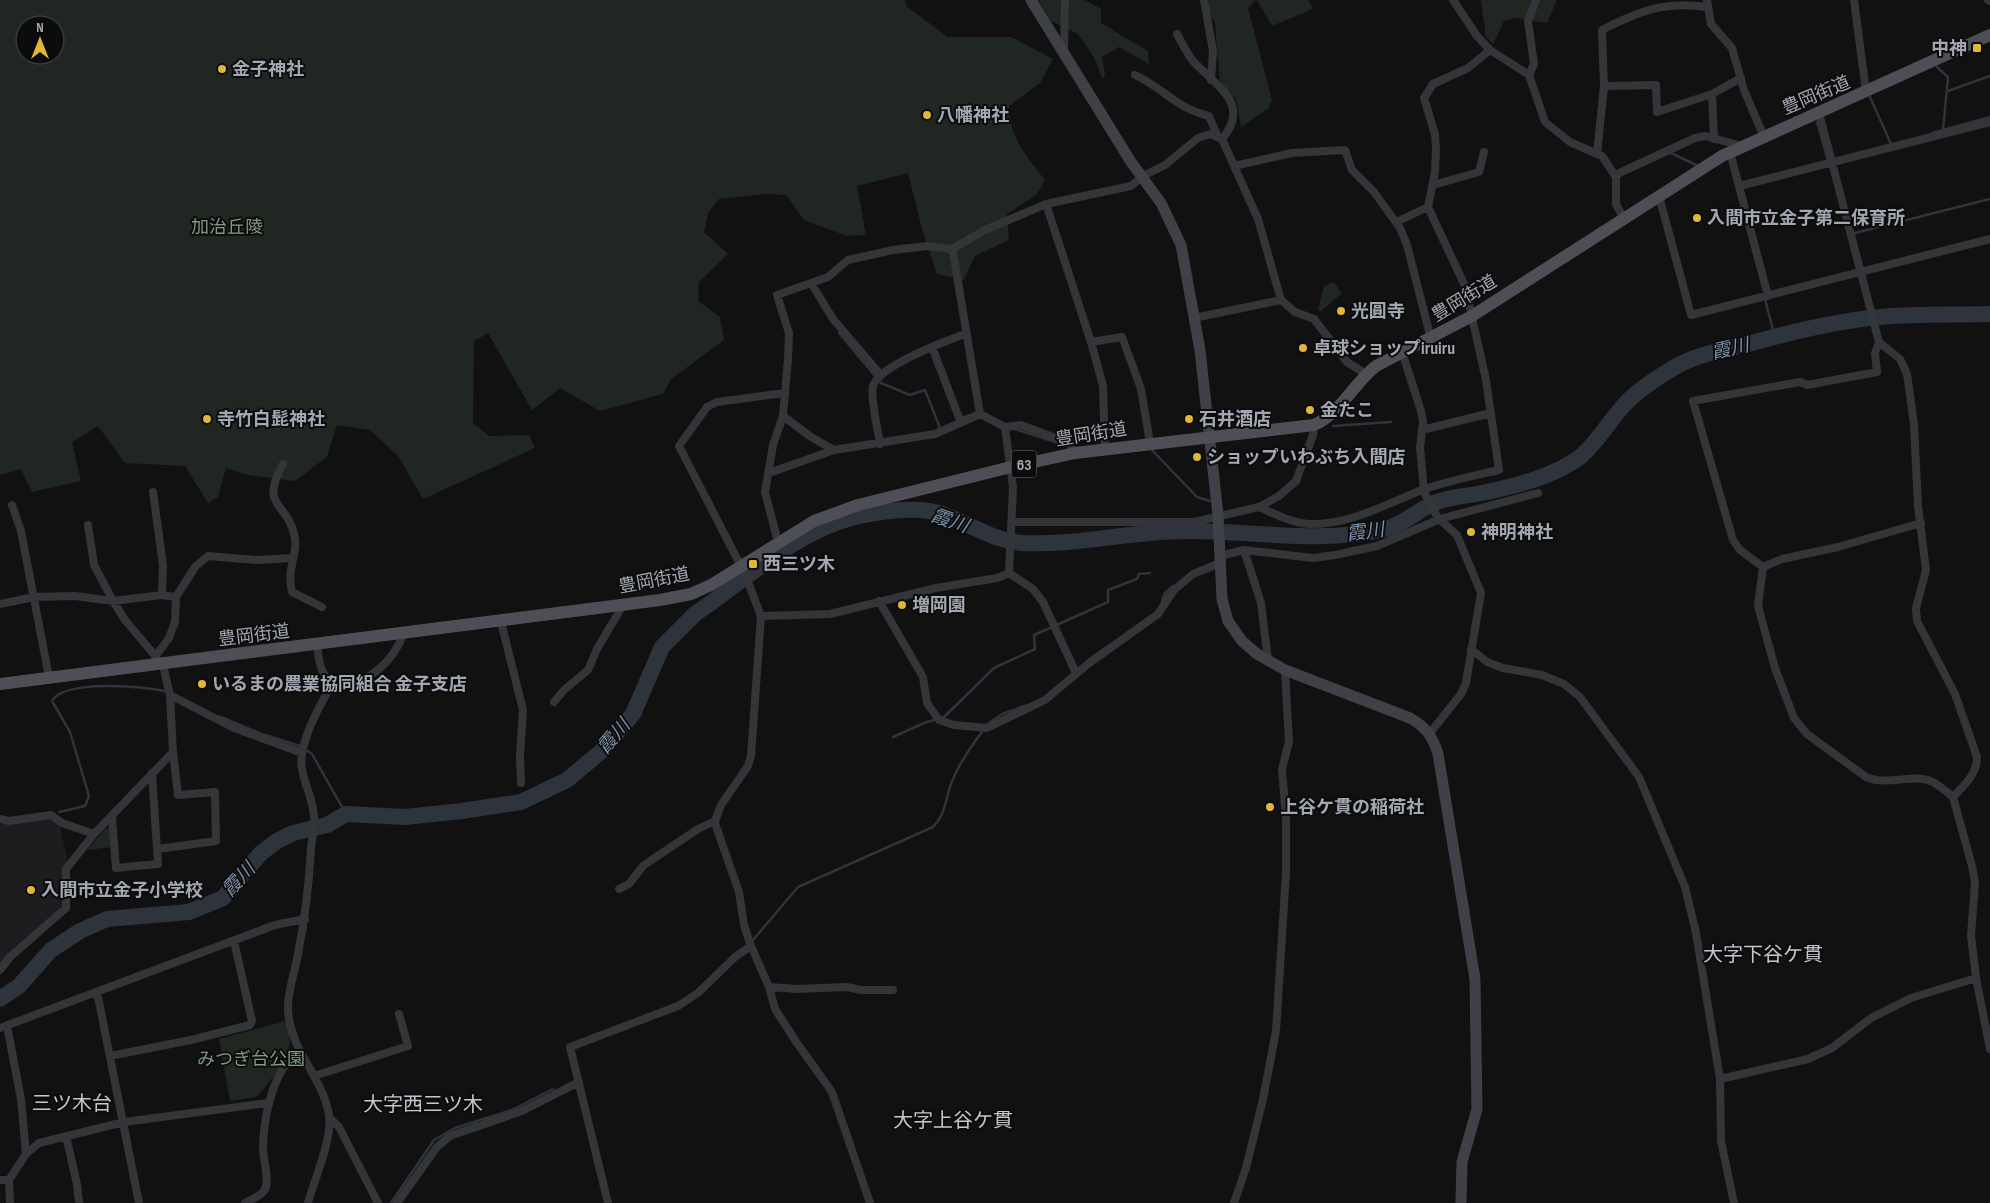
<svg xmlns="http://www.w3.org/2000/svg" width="1990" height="1203" viewBox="0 0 1990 1203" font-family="'Sofia Sans Condensed','Noto Sans JP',sans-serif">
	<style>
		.built { fill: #1d1d1f }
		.green { fill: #202621; fill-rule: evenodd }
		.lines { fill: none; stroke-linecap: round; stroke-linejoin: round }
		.stream { stroke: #2d343c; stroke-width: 2.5 }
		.river { stroke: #2d343c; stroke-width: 16 }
		.street { stroke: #343539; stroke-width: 8 }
		.secondary { stroke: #404147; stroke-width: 11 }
		.primary { stroke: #4e4f56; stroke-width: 12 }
		.poi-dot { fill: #e2b639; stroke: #0c0c0d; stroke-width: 2 }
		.labels { text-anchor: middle; stroke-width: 4; stroke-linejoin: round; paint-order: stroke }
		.shield { fill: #0c0c0d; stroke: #767880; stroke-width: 1 }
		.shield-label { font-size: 16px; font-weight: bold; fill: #a3a7b2 }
		.poi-label { font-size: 18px; font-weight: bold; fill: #a3a7b2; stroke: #0c0c0d; text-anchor: start }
		.street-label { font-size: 18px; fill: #a3a7b2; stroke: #0c0c0d }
		.park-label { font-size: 18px; fill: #7c9b80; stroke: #0c0c0d }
		.water-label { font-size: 19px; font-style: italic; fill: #7c91ab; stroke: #0c0c0d }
		.quarter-label { font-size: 20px; fill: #c4c6ce; stroke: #0c0c0d }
	</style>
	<rect width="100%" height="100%" fill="#111112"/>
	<path class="built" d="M52,819L60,827L67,859L62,880L64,900L57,913L0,966V824Z"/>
	<path class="green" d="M0,0H905L906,6L948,37H1011L1053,59L1040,83L1009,106C1009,137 1027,157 1045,180L1037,194L1007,214L1009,240L975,256L964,280L937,274L922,229L908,173L857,186L866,235L847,236L804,220L786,195L766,194L719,199L708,213L704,232L728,254L699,282L698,301L720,317L724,340L671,379L663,394L600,411L560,388L532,410L488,333L474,341L473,423L489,436L529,435L535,448L423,499L399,457L370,430L337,425L327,457L295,481L248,475L226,468L218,497L208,503L185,466L125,463L98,426L72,442L81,481L32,492L21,469L0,475ZM25,25H55V55H25Z
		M1038,0H1085L1101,9V23L1148,51L1149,64L1119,47L1102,57L1105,73L1103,80L1094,58L1078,34L1051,21Z
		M1201,0H1256L1248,8L1272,100L1268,109L1241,127L1236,99L1220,83L1215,23Z
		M1257,0H1308L1313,9L1272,26Z
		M1481,0H1557L1547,23L1514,18L1504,21L1493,44L1486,37Z
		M1333,282L1342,293L1320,312L1318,309L1324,286Z
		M110,828L113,847L87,850L105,829Z
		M285,1021C300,1053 275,1073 257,1097L230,1101L219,1039Z"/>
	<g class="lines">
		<path class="stream" d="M1937,67L1948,77L1943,130
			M1948,91L1990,76
			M1870,97L1891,144
			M1817,122L1828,161
			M1932,133L1990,117
			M1671,153L1698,166
			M1851,234L1990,199
			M1765,299L1775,338
			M839,333L881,383L910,395L925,390L940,428
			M961,418L974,414
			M1333,426L1391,422
			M1015,429L1071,447
			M1151,449L1197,497L1210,501
			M1162,601L1165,593L1173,586
			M1087,661L1105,648
			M221,717L262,734L300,746L312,754L346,814
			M989,723L1002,714L1027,705
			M893,737L924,723L944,717L994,668L1035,649L1034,635L1108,602V590L1137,579L1139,574L1150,573
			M59,812L85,806L89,796L70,732L52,701C64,679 147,686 168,692
			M753,940L798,887L933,827C946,814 945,800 951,784C958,765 972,745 984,729
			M391,1203L434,1140L455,1128L512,1110L553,1089"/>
		<path class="river" d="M0,999L19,986L51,950L80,931L107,919L189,912L223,898L261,853L277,841L293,833L327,825L346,814L405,817L462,811L521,802L567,780L604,749L633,714L662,647L695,614C746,580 794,532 855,517C882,511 919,505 945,515C972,525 994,541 1023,543C1079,546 1134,530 1190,531C1255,531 1321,544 1385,529C1403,525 1418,510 1434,503C1449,497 1467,496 1482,493C1515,486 1553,477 1580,457C1598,442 1609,421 1625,404C1639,389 1658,377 1675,367C1699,353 1723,351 1748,344C1794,331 1844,319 1892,316C1925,314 1958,315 1990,314"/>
		<path class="street" d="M1204,0L1213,51L1211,80
			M1453,0L1477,36L1490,50L1529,75L1545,122L1570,142L1602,156L1616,177V204L1624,219
			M1707,0L1711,24L1732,48L1744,90L1764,137
			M1854,0L1866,92
			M1988,0L1990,1
			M1177,34C1182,43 1187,54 1193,61C1216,86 1252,104 1222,139
			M1064,53L1065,0
			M1135,75C1165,89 1174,107 1209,116L1217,135
			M1529,75L1534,64L1528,21L1536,0
			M1604,86L1656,85L1657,112L1712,94L1741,78
			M1712,94L1714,139
			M1819,113L1879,342L1900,359L1907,374L1914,424L1918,506L1926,570L1916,608L1917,621L1955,694L1977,757C1977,775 1964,785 1953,797L1972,866L1975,883L1971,935L1976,978L1990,1049
			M1730,152L1768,296
			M1597,154L1604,86L1602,30C1639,11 1665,1 1707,7
			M1234,166L1292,153L1345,150L1352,170L1374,192L1400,228L1407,245L1431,339
			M1615,175L1695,138L1705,136L1742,146
			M1433,185L1479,172L1484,152
			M1739,186L1990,122
			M1659,196L1691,315L1990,239
			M1046,204L1091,342L1103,386L1105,449
			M1396,222L1428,207
			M949,249L953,252L980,414
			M811,283L833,319L880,374
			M1194,318L1281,300
			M1091,342L1122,337L1141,389L1150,443
			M1879,342L1875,353L1877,372L1807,385L1800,382L1693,401L1733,540L1740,550L1763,567L1758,606L1775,668L1794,718L1807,734L1866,777C1888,787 1912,772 1933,782C1940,786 1947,792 1953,797
			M932,347L961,423
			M1402,352L1421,411L1423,422L1420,447L1424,492L1438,518L1457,535L1481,593L1466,683L1461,694L1430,733
			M784,393L717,402L707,407L679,446L745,574L761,616L751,756L748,766L721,805L715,821L716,826L739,892L744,925L751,946L769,987L775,1009L797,1043L832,1092L870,1203
			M980,414L1005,427L1021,425L1069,443L1075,453
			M783,416L811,437L834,450L935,434L980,414
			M1005,427L1013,487L1009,573
			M1422,430L1491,413
			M880,444C878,430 870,398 873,386C880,365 944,342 965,334
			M283,464C258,508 289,502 295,538C298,554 286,569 292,592L322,607
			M769,473L834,450
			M153,492L163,565L162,595
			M12,505L21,531L49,677
			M1259,507C1275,514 1292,523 1310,524C1350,525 1386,504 1422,490C1447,481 1473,476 1499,470L1486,380L1465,286L1428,207L1435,172L1436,149L1435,134L1424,98L1433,84L1468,68L1490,50
			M1012,522H1194L1259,507L1279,496L1296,481L1313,435L1314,425
			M778,542L765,492L773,445L783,416L788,359L789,333L777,295L828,277L848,260L893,250L927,246L952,249L985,230L1046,204L1131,186L1143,176L1165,165L1198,138L1210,134L1222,139L1258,219L1281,300L1295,312L1314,319L1347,362L1366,374
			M1244,550L1261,603L1268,660
			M1220,556L1244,550L1313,558L1335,555L1377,546L1440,519L1538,493
			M1763,567L1782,559L1838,547L1921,523
			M1009,573L1033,589L1043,602L1076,673
			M879,601L923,677L927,703L939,720L954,725L987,728L1045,700L1088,664L1158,614L1174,590L1193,574L1220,563
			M0,604L34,597L75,596L113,601L162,595L176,597
			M761,616L830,614L936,588L997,578L1009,573
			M501,622L523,710L520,756L521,783
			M317,645C319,662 320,672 332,684C365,689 393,662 404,633
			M1471,649L1487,662L1503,668L1542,675L1564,684L1580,697L1639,777L1685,887L1696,933L1720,1079L1721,1141L1734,1203
			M155,657L169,638L175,622L176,597L195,567L208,556L257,560L292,558
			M170,695L234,728L302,753
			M554,702L564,690L588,670L597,649L623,605
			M112,818L116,868L158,864L152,773
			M0,819L9,821L51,815L62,823L94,834
			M158,849L216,841L215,792L178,795L173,752
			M619,889L629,884L643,866L656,857L698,829L715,821
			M0,970L10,957L66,908V869L94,834L173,752L170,695L163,665L125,620L113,601L94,565L88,525
			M769,987L797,989L847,987L861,990H893
			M97,992L139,1203
			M7,1026L21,1099L26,1154
			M0,1028L275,925L305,919
			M110,1056L191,1040L250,1025L252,1021L234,941
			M314,1076L408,1046L399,1014
			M1720,1079L1808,1059L1832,1048L1871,1018L1911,998L1976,978
			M329,1117L339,1127L378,1203
			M66,1136L77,1184L79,1203
			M0,1180H9L26,1154L39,1143L124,1122L268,1103
			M9,1180L10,1203
			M245,1203C251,1200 260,1196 264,1191C271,1183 262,1156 263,1145C264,1117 273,1068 299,1052
			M308,1203C314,1180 333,1138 329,1115C323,1077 290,1051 288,1010C287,993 295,972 298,954C305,919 309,885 311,849C312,838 315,827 314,816C313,794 298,776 302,754C306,730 320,705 332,684
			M397,1203L437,1147L450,1136L522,1111L579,1082
			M608,1203L570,1047L678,1006L698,993L735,957L751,946
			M1234,1203L1246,1168L1263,1099L1276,1031L1286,873V818L1282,769L1289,742L1285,670"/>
		<path class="secondary" d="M1031,0L1131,162L1161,203L1181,245L1200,350L1218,515L1222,599L1228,621L1242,641L1257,654L1285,670L1410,718C1426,727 1433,737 1438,754L1475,979L1477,1109L1462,1162L1461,1203"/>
		<path class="primary" d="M0,684L660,600L691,594L711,585L814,521L858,505L1011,467L1075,453L1314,425C1341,413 1353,384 1376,366L1472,316L1722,156L1990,35"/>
	</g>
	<g class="poi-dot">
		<rect x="1972" y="43" width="10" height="10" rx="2.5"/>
		<circle cx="222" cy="69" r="5"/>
		<circle cx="927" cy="115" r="5"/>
		<circle cx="1697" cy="218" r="5"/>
		<circle cx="1341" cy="311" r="5"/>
		<circle cx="1303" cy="348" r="5"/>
		<circle cx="1310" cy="410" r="5"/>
		<circle cx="207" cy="419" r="5"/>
		<circle cx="1189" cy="419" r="5"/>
		<circle cx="1197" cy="457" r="5"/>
		<circle cx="1471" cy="532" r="5"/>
		<rect x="748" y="559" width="10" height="10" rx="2.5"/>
		<circle cx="902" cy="605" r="5"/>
		<circle cx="202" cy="684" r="5"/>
		<circle cx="1270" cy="807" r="5"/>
		<circle cx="31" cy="890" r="5"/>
	</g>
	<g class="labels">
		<rect class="shield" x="1011.5" y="450.5" width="25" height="27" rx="4"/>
		<g class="shield-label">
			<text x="1024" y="470">63</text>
		</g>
		<g class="poi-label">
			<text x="1967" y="54" text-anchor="end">中神</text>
			<text x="232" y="75">金子神社</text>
			<text x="937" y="121">八幡神社</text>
			<text x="1707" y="224">入間市立金子第二保育所</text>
			<text x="1351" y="317">光圓寺</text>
			<text x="1313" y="354">卓球ショップiruiru</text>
			<text x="1320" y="416">金たこ</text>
			<text x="217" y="425">寺竹白髭神社</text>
			<text x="1199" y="425">石井酒店</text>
			<text x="1207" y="463">ショップいわぶち入間店</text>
			<text x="1481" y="538">神明神社</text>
			<text x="763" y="570">西三ツ木</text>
			<text x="912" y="611">増岡園</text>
			<text x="212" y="690">いるまの農業協同組合 金子支店</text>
			<text x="1280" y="813">上谷ケ貫の稲荷社</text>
			<text x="41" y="896">入間市立金子小学校</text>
		</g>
		<g class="street-label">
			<text transform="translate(1816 95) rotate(-23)" y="6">豊岡街道</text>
			<text transform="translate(1464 298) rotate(-31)" y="6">豊岡街道</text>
			<text transform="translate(1091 434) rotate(-9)" y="6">豊岡街道</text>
			<text transform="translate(654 580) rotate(-11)" y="6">豊岡街道</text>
			<text transform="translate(254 635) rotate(-7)" y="6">豊岡街道</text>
		</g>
		<g class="park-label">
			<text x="227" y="233">加治丘陵</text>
			<text x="251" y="1065">みつぎ台公園</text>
		</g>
		<g class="water-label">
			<text transform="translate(1730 348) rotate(-13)" y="7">霞川</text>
			<text transform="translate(950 520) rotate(19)" y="7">霞川</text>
			<text transform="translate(1365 531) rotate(-8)" y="7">霞川</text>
			<text transform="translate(613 736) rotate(-49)" y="7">霞川</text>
			<text transform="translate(238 879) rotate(-47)" y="7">霞川</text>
		</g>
		<g class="quarter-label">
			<text x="1763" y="961">大字下谷ケ貫</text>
			<text x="72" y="1110">三ツ木台</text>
			<text x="423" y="1111">大字西三ツ木</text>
			<text x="953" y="1127">大字上谷ケ貫</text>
		</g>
	</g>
	<g transform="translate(40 40)"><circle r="24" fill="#0c0c0d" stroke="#484a4f"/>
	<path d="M0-4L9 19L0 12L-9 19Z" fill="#e2b639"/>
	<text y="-8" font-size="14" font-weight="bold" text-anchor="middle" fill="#a3a7b2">N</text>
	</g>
</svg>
